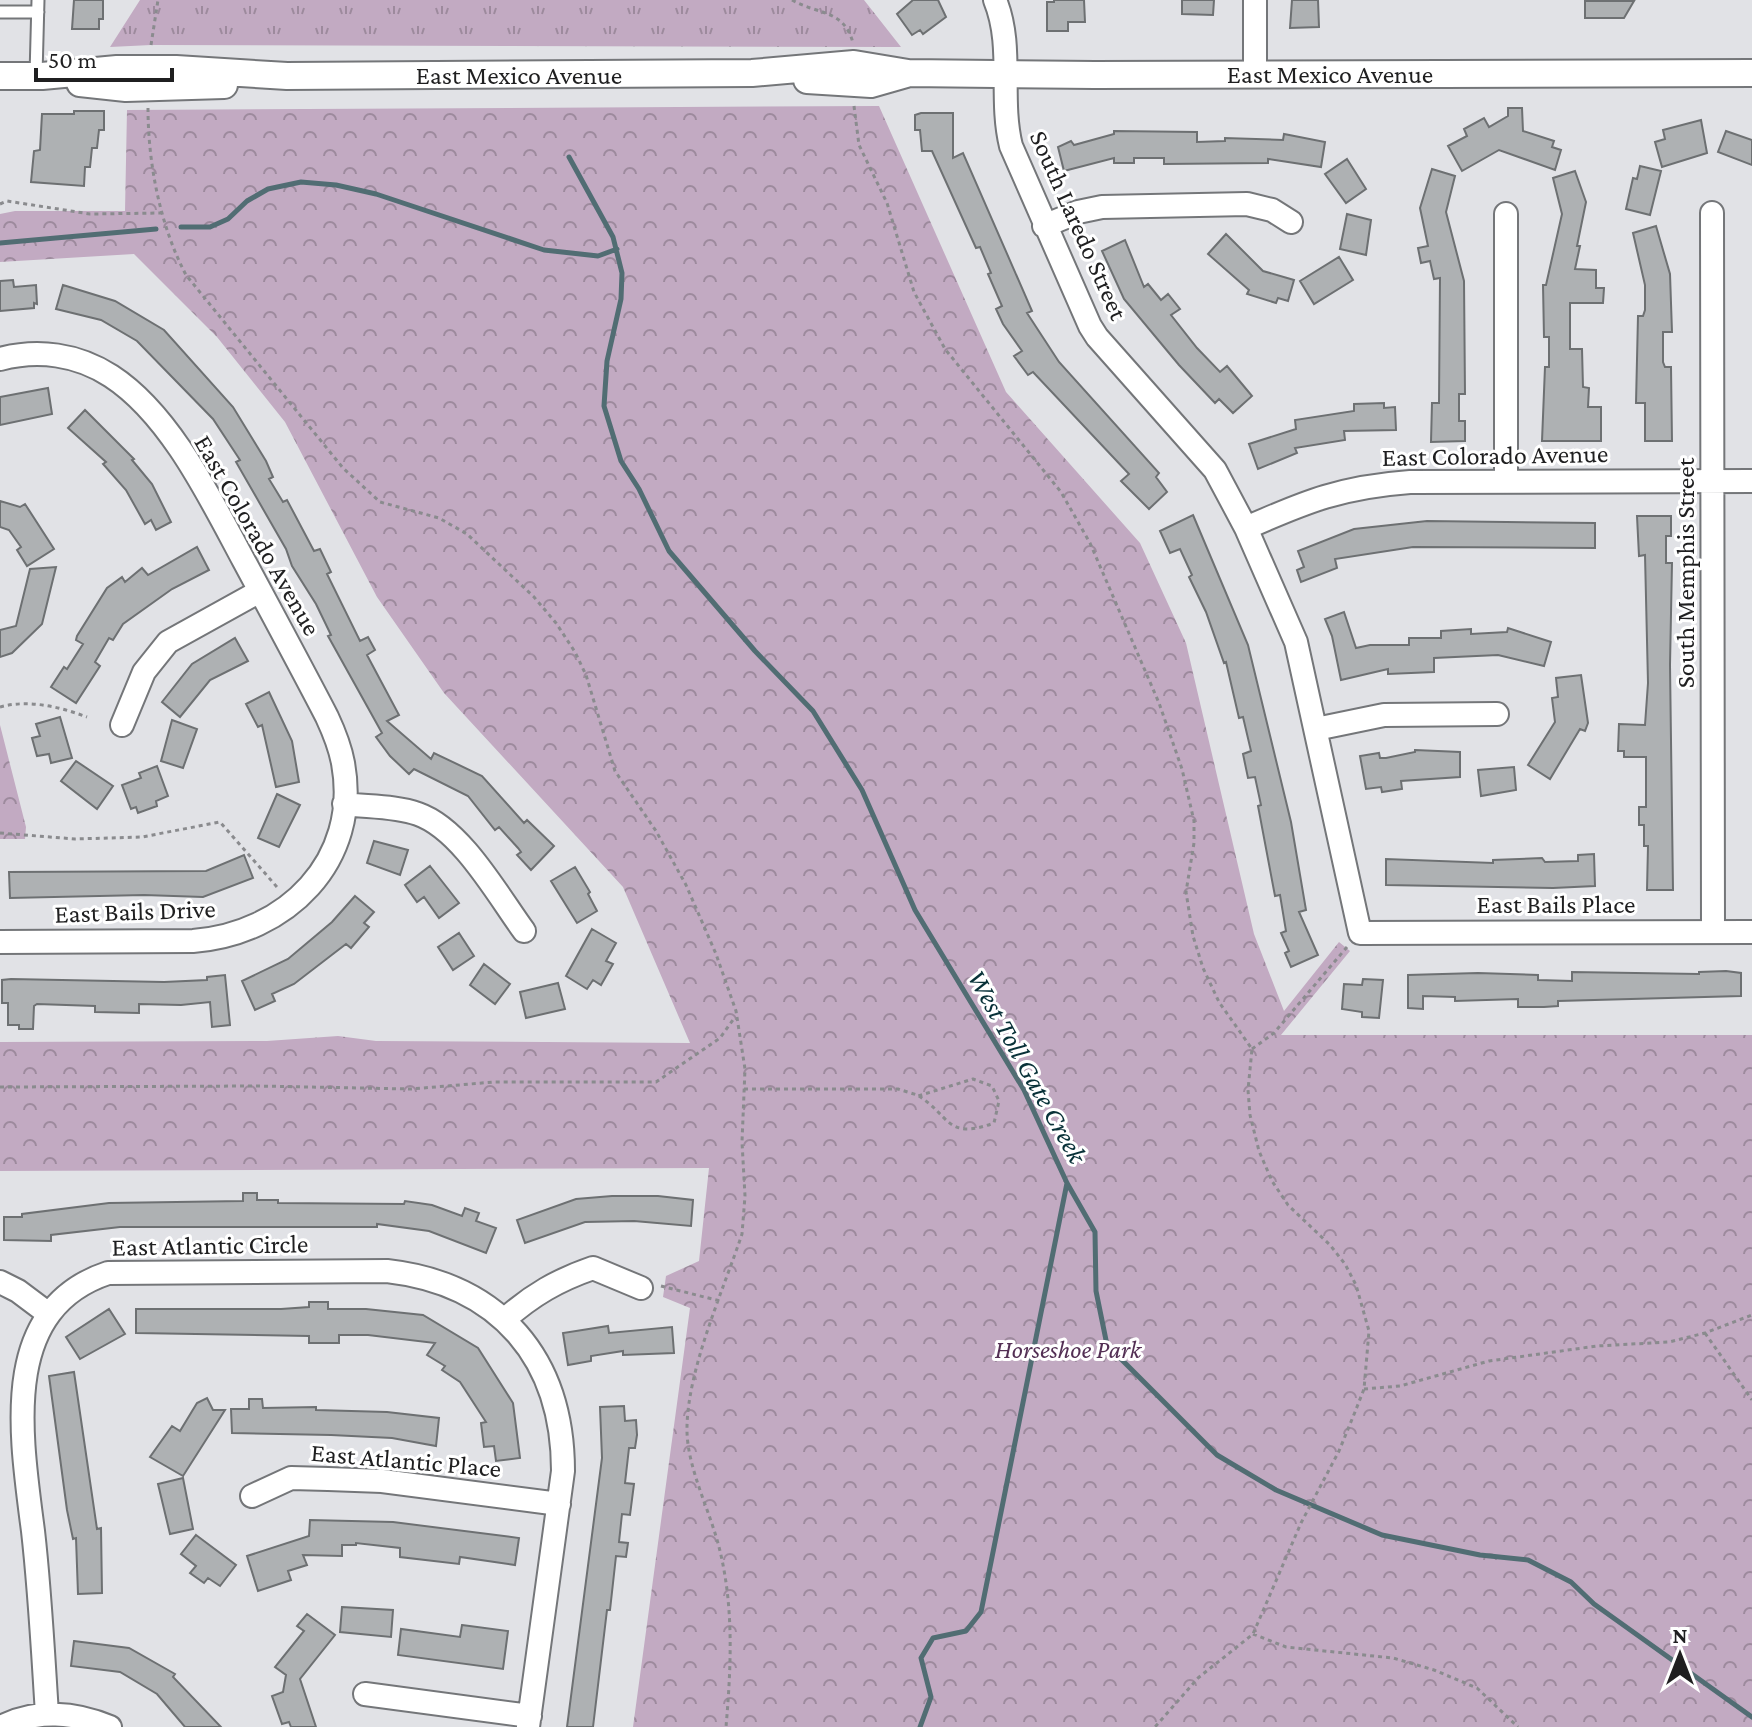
<svg xmlns="http://www.w3.org/2000/svg" width="1752" height="1727" viewBox="0 0 1752 1727" font-family="'Crimson Pro',serif">
	<style>
		.grass { fill: url(#grass-tufts) }
		.park { fill: url(#park-crowns) }
		.lines { fill: none; stroke-linecap: round; stroke-linejoin: round }
		.stream { stroke: #516d73; stroke-width: 5 }
		.building { fill: #aeb1b3; stroke: #6d7072; stroke-width: 2 }
		.service-casing { stroke: #747679; stroke-width: 15 }
		.minor-casing { stroke: #747679; stroke-width: 26 }
		.tertiary-casing { stroke: #747679; stroke-width: 30 }
		.path { stroke: #8a8b8e; stroke-width: 3; stroke-dasharray: 4 4; stroke-linecap: butt }
		.service { stroke: #fff; stroke-width: 11 }
		.minor { stroke: #fff; stroke-width: 22 }
		.tertiary { stroke: #fff; stroke-width: 26 }
		.labels { text-anchor: middle; stroke-width: 6; stroke-linejoin: round; paint-order: stroke }
		.street-label { font-size: 26px; fill: #1f1f20; stroke: #fff }
		.park-label { font-size: 26px; font-style: italic; fill: #532f54; stroke: #fff }
		.water-label { font-size: 28px; font-style: italic; fill: #083138; stroke: #fff }
	</style>
	<defs>
		<pattern id="grass-tufts" width="24" height="20" patternUnits="userSpaceOnUse" patternTransform="scale(2)"><rect width="24" height="20" fill="#c2aac2"/><path d="M3 7l-1-3M5 7V3M7 7l1-3M15 17l-1-3M17 17v-4M19 17l1-3" fill="none" stroke="#9d8a9d"/></pattern>
		<pattern id="park-crowns" width="20" height="18" patternUnits="userSpaceOnUse" patternTransform="scale(2)"><rect width="20" height="18" fill="#c2aac2"/><path d="M2 6a3 3 0 1 1 6 0M12 15a3 3 0 1 1 6 0" fill="none" stroke="#9d8a9d"/></pattern>
	</defs>
	<rect width="100%" height="100%" fill="#e1e2e6"/>
	<path class="grass" d="M140,0H864L901,47L151,45L110,47Z"/>
	<path class="park" d="M879,106L1006,392L1140,543L1186,643L1254,934L1284,1011L1339,942L1350,951L1281,1035H1752V1727H633L690,1308L663,1297L666,1276L699,1261L709,1168L0,1171V1042L267,1041L338,1036L376,1041L690,1043L623,887L444,693L377,597L285,422L217,337L134,254L0,262V214L15,211H125L127,110Z
		M0,725L26,827L25,839H0Z"/>
	<g class="lines">
		<path class="stream" d="M569,157L613,237L622,273L621,299L607,361L604,406L621,461L639,489L669,551L755,651L813,711L862,790L915,910L1024,1090L1067,1183L1095,1232L1096,1291L1107,1345L1217,1455L1276,1490L1382,1535L1480,1555L1528,1560L1571,1582L1594,1604L1752,1717
			M181,227H210L228,219L247,201L268,189L301,182L336,185L376,194L544,250L598,256L617,249
			M0,243L156,229
			M920,1727L931,1697L921,1658L933,1638L966,1631L981,1612L1067,1183"/>
	</g>
	<path class="building" d="M74,0H103V19H99V29H72Z
		M913,0H938L946,17L923,34L920,30L912,35L897,14Z
		M1054,0H1084L1085,22H1068V31H1047V2H1054Z
		M1182,0H1214L1213,15L1182,14Z
		M1292,0H1318L1319,27L1290,28Z
		M1585,1H1634L1624,18H1585Z
		M1508,108H1522L1523,131L1554,141L1552,147L1561,150L1555,170L1499,150L1462,171L1448,146L1467,136L1464,129L1484,118L1489,127L1508,116Z
		M74,111H104V130H99L97,148H92L90,167H85L84,186L31,182L34,151L40,150L42,114H74Z
		M921,113H953V158L963,153L1032,311L1027,313L1059,362L1159,473L1156,477L1167,492L1149,509L1121,481L1129,474L1033,372L1028,375L1014,356L1022,351L1003,324L996,309L1002,306L988,274L991,273L980,247L976,248L932,151H922L920,130H915V115Z
		M1701,120L1707,153L1662,167L1655,142L1665,139L1663,130Z
		M1114,131L1197,132V142L1225,141V138L1283,140L1284,134L1325,142L1321,167L1268,159V163L1164,164V158H1134V163H1114V158L1064,171L1058,147L1071,141L1074,145L1114,134Z
		M1726,131L1752,140V165L1718,152Z
		M1347,159L1366,189L1346,203L1325,174Z
		M1640,166L1661,171L1650,215L1626,209L1633,178L1637,179Z
		M1432,169L1455,176L1446,212L1464,281L1465,394H1459V421H1465V441L1431,442L1432,403H1439L1440,278L1434,279L1430,261L1421,263L1418,248L1428,246L1420,208Z
		M1575,171L1586,202L1577,246H1580L1575,269L1596,270V288H1604L1603,303H1570V349H1582L1583,387L1589,388L1588,407H1601V441H1542L1545,367H1549V337H1544L1543,285H1546L1562,214L1553,178Z
		M1347,214L1371,220L1366,255L1340,249Z
		M1656,226L1670,274L1672,332H1663V362L1665,367H1671L1672,441H1645V403H1636L1638,316H1643L1645,310V285L1633,233Z
		M1226,234L1263,271L1294,280L1288,301L1278,298L1276,303L1247,294L1249,290L1208,254Z
		M1125,240L1144,287L1148,284L1161,300L1168,294L1180,309L1171,315L1197,348L1220,372L1227,366L1252,396L1233,413L1219,399L1215,403L1179,365L1124,299L1102,251Z
		M1339,257L1353,280L1314,304L1300,281Z
		M13,280L14,287L36,285L37,304L34,303V308L0,311V281Z
		M63,285L115,301L164,330L233,407L266,461L273,477L269,479L283,502L287,500L314,551L320,549L331,572L327,574L360,641L368,637L375,650L367,655L399,715L387,721L431,759L434,753L482,776L524,823L527,820L554,846L531,870L517,855L521,852L518,848L499,827L495,830L468,796L414,769L409,774L390,756L376,737L382,733L328,636L331,635L316,604L292,566L286,549L236,462L240,460L213,419L137,341L101,320L56,309Z
		M48,388L52,414L0,425V397Z
		M1384,403V408L1395,407L1396,430L1344,431L1345,440L1295,448L1297,453L1258,469L1249,444L1296,429L1295,420L1354,411V404Z
		M85,410L134,459L132,460L152,484L171,522L156,530L151,520L145,524L126,490L103,464L106,462L68,428Z
		M0,501L20,507L25,504L54,549L27,566L17,550L21,547L9,530L0,527Z
		M1193,515L1248,645L1291,822L1306,910L1299,912L1318,955L1291,967L1285,953L1289,951L1281,933L1286,931L1280,895L1275,896L1258,806L1261,805L1255,777L1248,778L1243,754L1251,751L1243,717L1239,718L1226,662L1224,663L1206,612L1189,577L1192,575L1180,549L1170,553L1160,531Z
		M1637,516H1671V536H1666V563H1672L1670,665L1673,890H1647L1648,846H1644V825H1639V807H1646V757H1624V751H1618L1619,724L1645,725L1648,683L1645,555L1639,556Z
		M1427,521L1595,523V548L1413,547L1335,559L1337,568L1301,582L1297,570L1304,567L1298,551L1354,529Z
		M197,547L209,570L172,589L123,624L113,640L109,638L95,662L100,666L76,703L51,687L64,667L67,669L83,644L76,640L77,636L107,588L122,577L125,582L142,568L148,575Z
		M56,567L42,624L12,653L0,657V630L16,626L30,569Z
		M1344,612L1356,648L1370,645H1409V638H1441V631L1471,629V634L1507,632L1508,628L1551,642L1544,666L1498,655L1434,658V672L1388,674V669L1341,680L1332,636L1325,619Z
		M235,638L248,661L210,680L180,717L162,702L192,664Z
		M1581,675L1588,723L1585,731L1580,729L1550,779L1528,765L1555,722L1552,698L1558,697L1556,678Z
		M269,692L292,741L299,782L276,787L262,725L258,727L246,704Z
		M60,717L72,758L51,763L49,754L37,756L32,738L40,736L36,724Z
		M172,720L197,729L183,768L161,761Z
		M1415,750L1460,752V777L1401,781L1402,789L1382,792L1381,787L1366,789L1360,756L1379,753L1380,758H1386L1415,752Z
		M76,761L113,786L97,809L61,781Z
		M157,766L168,796L156,801L157,806L138,813L136,807L131,809L122,785L141,778L139,773Z
		M1514,767L1516,790L1481,796L1478,770Z
		M277,794L300,805L279,847L258,838Z
		M374,841L408,850L400,875L367,863Z
		M1594,854L1595,886L1553,888L1386,885V859L1493,863V860L1542,858L1545,862L1578,861V855Z
		M244,855L253,878L203,897L144,895L10,898L9,872L206,871Z
		M430,866L459,903L439,918L424,897L417,902L405,885Z
		M575,867L590,892L588,894L597,911L577,923L551,881Z
		M355,896L374,912L364,923L369,927L351,948L346,944L294,984L272,994L275,1001L255,1010L242,981L288,959L332,922Z
		M592,929L616,943L606,961L613,964L601,985L593,980L587,989L566,976Z
		M459,933L474,956L453,970L438,947Z
		M484,964L510,984L495,1004L470,985Z
		M1726,971L1741,973V996L1558,1001V1006L1544,1007H1518V999L1455,1001V997L1423,996V1009L1408,1008V975L1478,973L1538,975V980L1572,981V972L1699,974V972Z
		M225,975L230,1025L212,1027L210,1002L181,1005L139,1004V1013L95,1012V1006L37,1004L34,1006L33,1029H19V1025H8V1003H2V980L11,979L164,982L207,980V977Z
		M1363,979L1383,980L1379,1018L1362,1017V1012L1342,1009L1344,984L1362,985Z
		M558,983L565,1009L526,1018L520,992Z
		M243,1193H257V1200H278V1203L404,1204L405,1201L432,1205L462,1216L465,1208L479,1213L476,1221L496,1228L486,1253L429,1231L377,1224V1227H120L51,1235V1241L4,1240V1217H22V1214L109,1203L243,1201Z
		M612,1196H658L693,1200L691,1226L634,1221L585,1222L525,1243L517,1220L576,1199Z
		M309,1302H328V1309H366L423,1315L478,1348L513,1403L520,1458L496,1461L494,1446L484,1447L481,1423L486,1422L460,1382L442,1370L445,1366L427,1355L435,1343L368,1335H339V1343H309V1336L136,1333V1309H281L309,1307Z
		M109,1309L125,1334L80,1359L66,1337Z
		M608,1326L609,1333L672,1327L674,1353L623,1355V1351L591,1356V1361L568,1365L563,1333Z
		M74,1372L97,1529L101,1528L102,1593L78,1594L76,1538L73,1539L67,1510L49,1376Z
		M207,1398L213,1410H225L183,1476L150,1457L172,1426L180,1431L197,1403Z
		M249,1399H262L263,1408L316,1407V1410L387,1412L439,1418L436,1446L392,1438L331,1435L232,1433L231,1409H249Z
		M624,1406L625,1421L636,1420L637,1435L635,1448H629L625,1483L634,1484L630,1515L622,1514L619,1542L628,1543L626,1557L616,1556L610,1610H607L593,1727H567L602,1458L600,1407Z
		M183,1478L193,1529L170,1534L158,1484Z
		M310,1520L393,1522L519,1538L515,1565L460,1557L459,1564L400,1557V1548L356,1543V1545H342V1556L303,1555L307,1565L288,1571L291,1580L258,1591L247,1556L309,1536Z
		M196,1535L236,1565L220,1586L208,1578L204,1583L190,1573L196,1566L181,1554Z
		M342,1607L393,1610L391,1637L340,1632Z
		M307,1614L335,1635L300,1679L316,1727H291L289,1722L282,1724L272,1696L283,1692L286,1675L275,1667L304,1631L297,1626Z
		M462,1625L508,1631L503,1669L398,1655L401,1629L460,1637Z
		M74,1641L129,1648L175,1674L173,1677L221,1727H185L157,1694L120,1672L71,1666Z"/>
	<g class="lines">
		<defs>
			<path id="service" d="M0,12H38
				M36,75L38,0"/>
			<path id="minor" d="M995,0C1014,46 999,98 1011,146L1090,326L1097,337L1215,470L1246,528L1296,642L1360,933L1752,932
				M1255,0V75
				M1712,213L1713,932
				M1506,214V482
				M1044,226L1078,212L1102,207L1247,204L1272,210L1291,222
				M0,359C38,349 77,354 111,376C171,415 211,500 244,561C272,613 300,665 327,717C334,732 340,747 343,763C361,861 286,934 193,941L0,942
				M1246,528C1307,501 1342,487 1410,482L1752,481
				M122,725L144,672L168,642L260,591
				M1316,729L1384,715L1497,714
				M344,804C368,807 396,806 418,814C461,829 497,894 524,931
				M0,1282L18,1291L42,1309
				M504,1320C532,1295 558,1280 593,1268L641,1288
				M252,1496L291,1478L328,1479L382,1481L559,1504
				M365,1694L530,1716
				M47,1714C43,1653 40,1592 33,1531C20,1431 0,1309 108,1273L387,1271C500,1284 563,1359 563,1471L528,1727
				M1,1727C36,1709 75,1712 110,1727"/>
			<path id="tertiary" d="M0,76H42L117,69H176L287,76L752,73L854,64L908,73L1095,75L1752,73
				M807,80L871,84L906,74
				M80,83L126,88L224,85"/>
		</defs>
		<use href="#service" class="service-casing"/>
		<use href="#minor" class="minor-casing"/>
		<use href="#tertiary" class="tertiary-casing"/>
		<path class="path" d="M792,0C818,15 844,9 853,43
			M151,45L158,0
			M854,106L859,145L887,203L914,292L945,349L1061,492L1090,543L1159,703L1182,769L1194,821V843L1186,892L1193,936L1203,968L1219,1002L1252,1049L1248,1090L1250,1115L1259,1151L1272,1181L1288,1205L1330,1245L1345,1264L1356,1285L1369,1331L1364,1389L1355,1412L1339,1451L1301,1523L1253,1634L1198,1678L1155,1727
			M148,108C148,163 160,226 186,275L343,468L380,502L439,518L467,534L534,597L556,623L575,652L586,675L615,771L656,831L686,885L716,954L736,1011L745,1069L742,1142L745,1196L742,1234C723,1291 688,1368 687,1427C686,1467 711,1512 720,1551C734,1609 731,1668 726,1727
			M0,204L7,201L90,214L163,213
			M0,707C29,699 60,707 87,717
			M0,833L75,839L142,837L220,822L277,887
			M1252,1049L1274,1033L1347,947
			M0,1087L257,1086L411,1089L494,1082H656L720,1038L735,1017
			M744,1089H898C904,1091 911,1093 917,1095C950,1114 945,1141 994,1123L999,1101L992,1086L973,1079L918,1096
			M661,1286L720,1301
			M1705,1333L1752,1400
			M1364,1389L1400,1386L1489,1361L1597,1346L1669,1342L1705,1333L1752,1315
			M1253,1634L1286,1647L1393,1658L1434,1670L1477,1688L1518,1727"/>
		<use href="#service" class="service"/>
		<use href="#minor" class="minor"/>
		<use href="#tertiary" class="tertiary"/>
	</g>
	<g class="labels">
		<g class="street-label">
			<text x="1330" y="83">East Mexico Avenue</text>
			<text x="519" y="84">East Mexico Avenue</text>
			<text transform="translate(1079 225) rotate(66)" y="9">South Laredo Street</text>
			<text transform="translate(1495 455) rotate(-1)" y="9">East Colorado Avenue</text>
			<text transform="translate(258 535) rotate(60)" y="9">East Colorado Avenue</text>
			<text transform="translate(1685 573) rotate(-90)" y="9">South Memphis Street</text>
			<text x="1556" y="913">East Bails Place</text>
			<text transform="translate(135 911) rotate(-2)" y="9">East Bails Drive</text>
			<text transform="translate(210 1245) rotate(-1)" y="9">East Atlantic Circle</text>
			<text transform="translate(406 1460) rotate(5)" y="9">East Atlantic Place</text>
		</g>
		<g class="park-label">
			<text x="1068" y="1358">Horseshoe Park</text>
		</g>
		<g class="water-label">
			<text transform="translate(1028 1066) rotate(61)" y="10">West Toll Gate Creek</text>
		</g>
	</g>
	<g transform="translate(1680 1655)" stroke="#ffffff" stroke-width="6" paint-order="stroke">
	<path d="M0-6L14 30L0 20L-14 30Z" fill="#1f1f20"/>
	<text y="-12" font-size="22" font-weight="bold" text-anchor="middle" fill="#1f1f20">N</text>
	</g>
	<path d="M36 68v12h136v-12" fill="none" stroke="#1f1f20" stroke-width="4"/>
	<text x="48" y="68" font-size="24" fill="#1f1f20" stroke="#ffffff" stroke-width="6" paint-order="stroke">50 m</text>
</svg>
